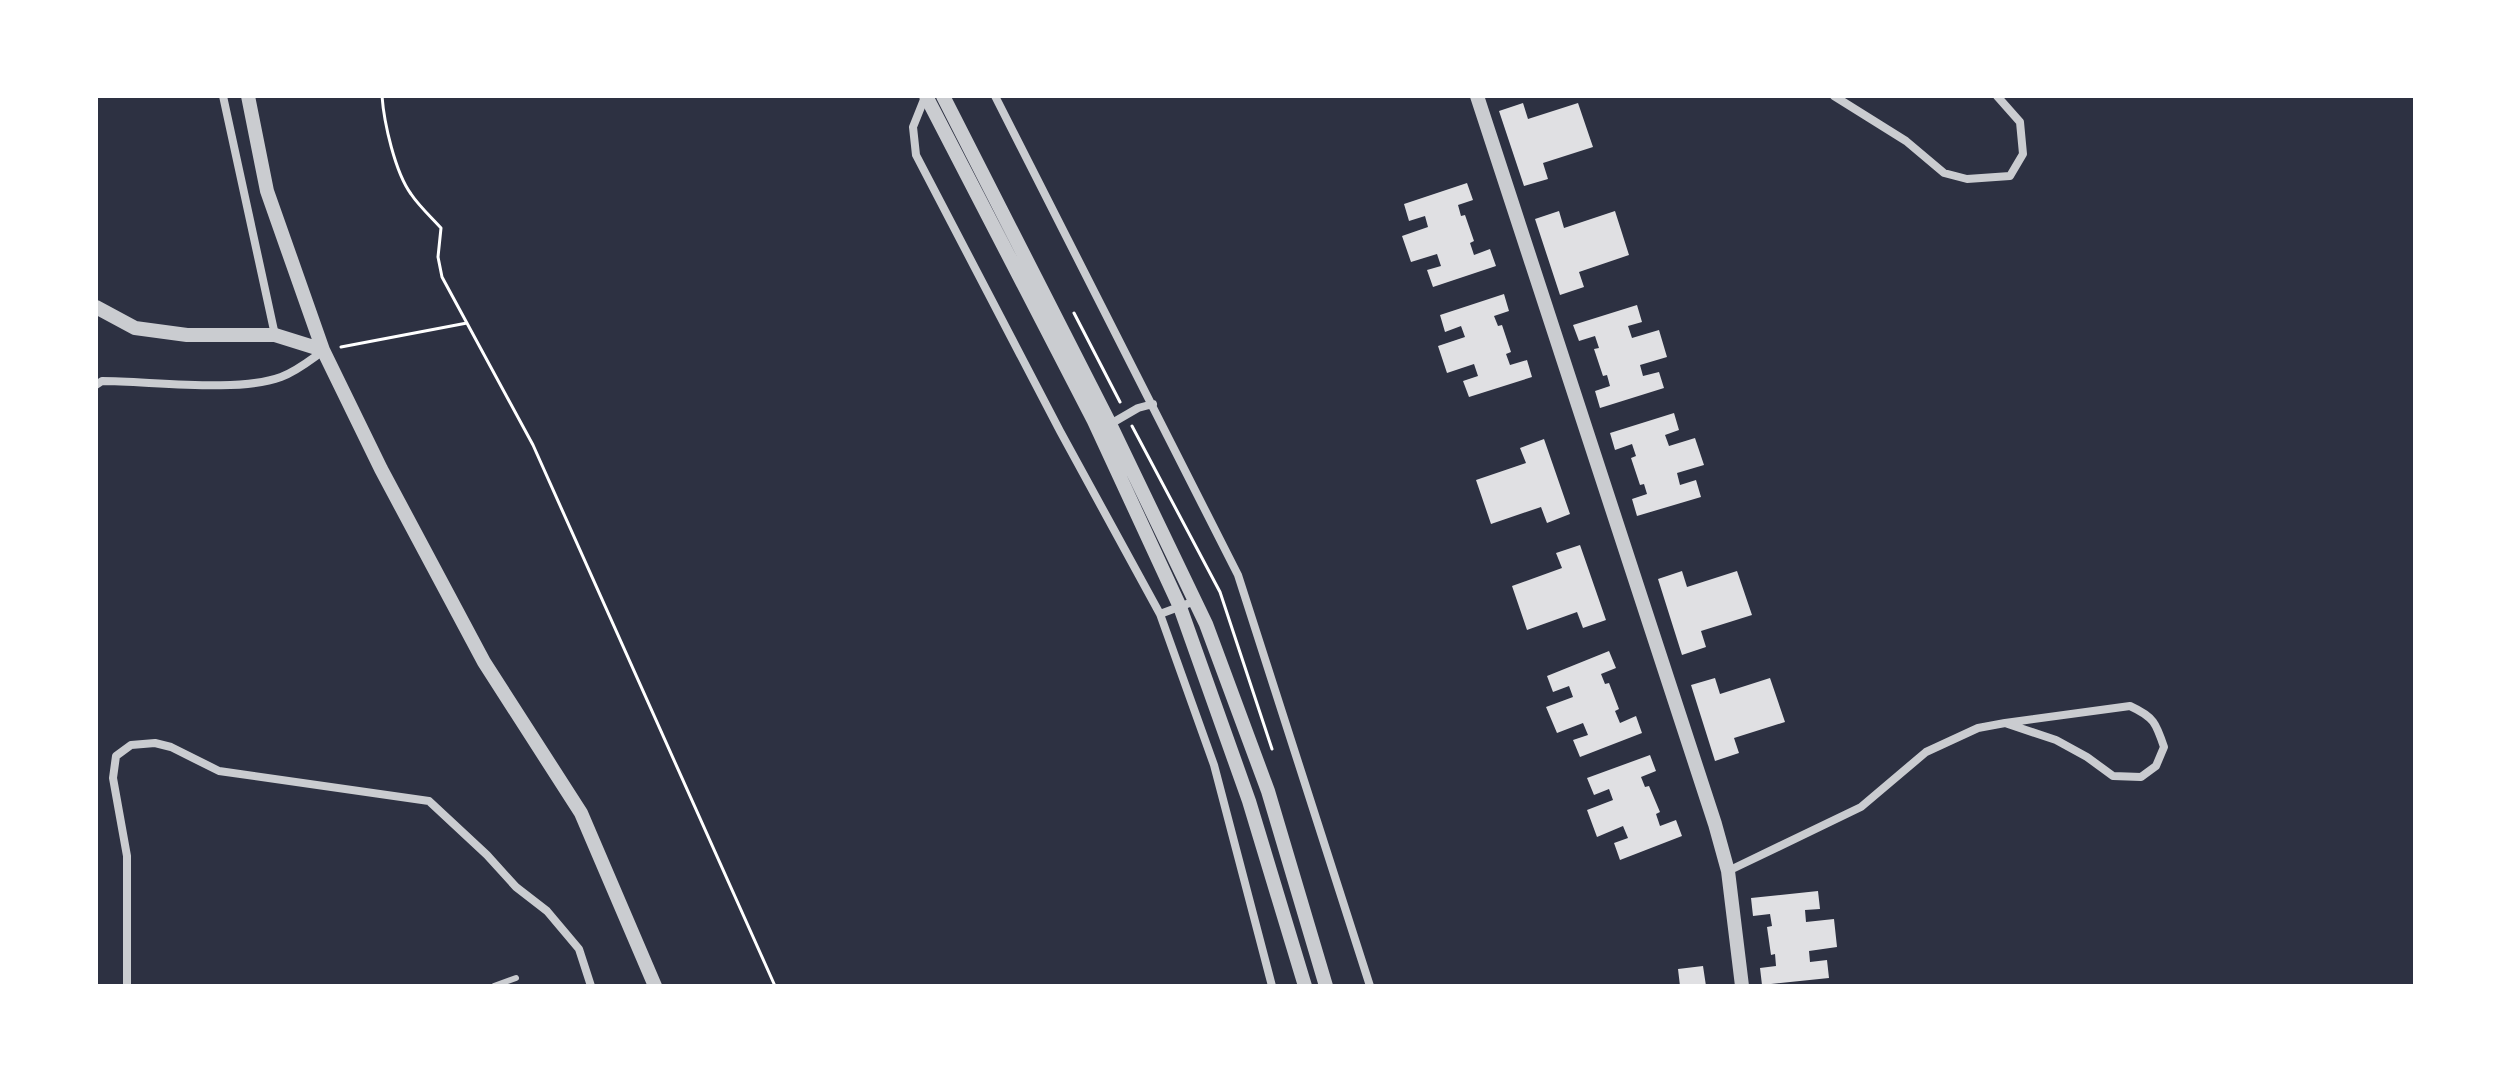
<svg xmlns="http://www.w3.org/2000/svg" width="2511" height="1082" viewBox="0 0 2511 1082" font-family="Helvetica,sans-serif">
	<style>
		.building { fill: #e0e0e3 }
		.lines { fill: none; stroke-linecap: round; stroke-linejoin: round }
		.path { stroke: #fff; stroke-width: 3 }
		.service { stroke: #caccd0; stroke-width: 6 }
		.minor { stroke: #caccd0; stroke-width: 8 }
		.tertiary { stroke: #caccd0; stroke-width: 14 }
	</style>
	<rect width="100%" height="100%" fill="#2d3142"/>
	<path class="building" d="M1523,103L1528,119L1578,103L1593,147L1543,163L1548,179L1524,186L1499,111Z
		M1467,183L1473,200L1458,205L1461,216L1465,215L1474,241L1470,243L1474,255L1490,249L1496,266L1433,287L1427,270L1441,266L1437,254L1411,262L1402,236L1428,227L1425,216L1409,221L1404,204Z
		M1559,211L1564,228L1615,211L1629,255L1579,272L1584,287L1560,295L1535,219Z
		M1504,294L1509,311L1494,316L1498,326L1502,325L1511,352L1506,354L1510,365L1527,360L1532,377L1469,397L1463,381L1478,376L1474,364L1447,373L1438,346L1465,337L1461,326L1445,332L1440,315Z
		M1637,305L1642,322L1628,326L1632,338L1659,330L1667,357L1640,365L1643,376L1659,372L1664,388L1600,408L1595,391L1610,386L1607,375L1603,376L1594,349L1599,348L1595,336L1579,341L1573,325Z
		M1674,413L1679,430L1665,435L1669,446L1695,438L1704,465L1677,473L1680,485L1696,480L1701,497L1637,516L1632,499L1647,494L1644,484L1640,485L1631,458L1636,456L1632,444L1615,450L1610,433Z
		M1544,439L1570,514L1547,523L1541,507L1491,524L1476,480L1526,463L1520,448Z
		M1580,545L1606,620L1583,628L1577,612L1527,630L1512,586L1562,568L1556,553Z
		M1682,571L1687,587L1737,571L1752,615L1701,631L1706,647L1682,655L1658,579Z
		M1609,651L1616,668L1601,674L1605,684L1609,683L1619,709L1615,711L1620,723L1636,716L1642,733L1580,757L1573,740L1588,735L1583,723L1557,733L1546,707L1573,697L1569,686L1553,692L1547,676Z
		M1715,678L1720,694L1770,678L1785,722L1734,738L1739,753L1715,761L1691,685Z
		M1650,755L1656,771L1641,777L1645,787L1649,786L1660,812L1656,814L1660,826L1676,820L1682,836L1620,860L1614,843L1628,838L1623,826L1597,837L1587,810L1613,800L1609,789L1594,795L1587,778Z
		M1818,891L1820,909L1805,910L1806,922L1834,919L1837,947L1809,951L1810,962L1827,960L1829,978L1762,985L1760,968L1776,966L1775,954L1771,955L1767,927L1772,926L1770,914L1753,916L1751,898Z
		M1703,966L1706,986H1680L1678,969Z"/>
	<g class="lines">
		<path class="path" d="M382,96C384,123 395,172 411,194C419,206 431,217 441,228L438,257L442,277L533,445L775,986
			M1074,313L1120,402
			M341,347L467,323
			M1132,426L1220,592L1272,749"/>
		<path class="service" d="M494,986L516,978"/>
		<path class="minor" d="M223,96L275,335
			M995,96L1238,575L1370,986
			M1834,96L1906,141L1944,173L1967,179L2010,176L2023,154L2020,122L1997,96
			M925,97L913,127L916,155L1060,431L1160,614L1214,765L1272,986
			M96,385L102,381C150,381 238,393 281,377C297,371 309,361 323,351
			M1107,426L1138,408L1153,404
			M1160,614L1195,601
			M1728,871L1861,807L1926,752L1978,728L2005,723L2056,740L2087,757L2113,776L2141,777L2156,766L2164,747C2156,723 2154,717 2130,706L2005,723
			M127,986V856L113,778L116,756L131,745L155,743L171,747L219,771L429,801L487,855L516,887L547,911L579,949L591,986"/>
		<path class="tertiary" d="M248,96L267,191L323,350L381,469L484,662L581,813L655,986
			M926,96L1094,421L1180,607L1249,801L1305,986
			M943,96L1110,424L1206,624L1268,791L1326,986
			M1477,96L1715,824L1728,871L1742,986
			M96,307L135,328L187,335H275L323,350"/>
	</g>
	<rect width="2511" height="1082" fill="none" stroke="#ffffff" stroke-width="196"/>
</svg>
